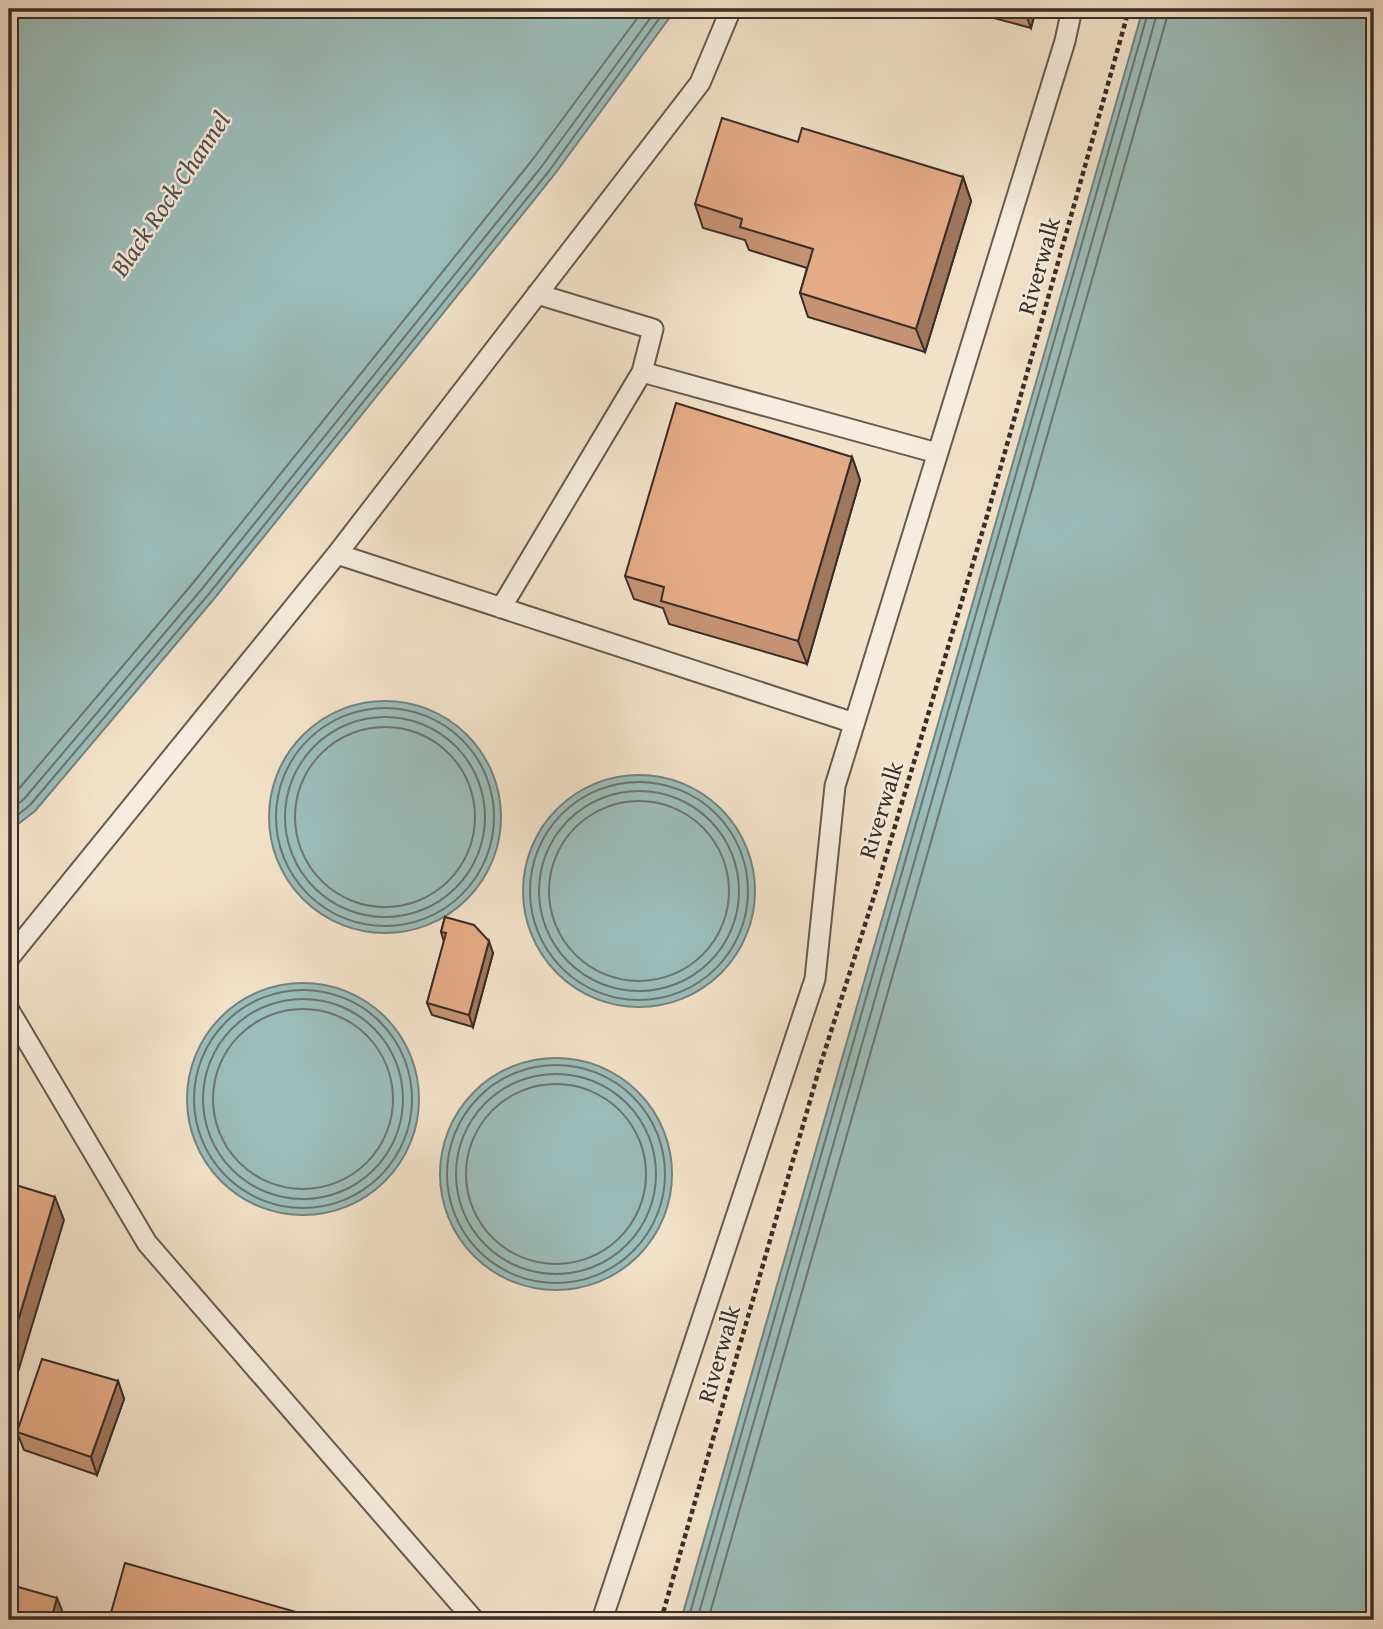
<svg xmlns="http://www.w3.org/2000/svg" width="1383" height="1629" viewBox="0 0 1383 1629" font-family="'Gentium Book Plus',serif">
	<style>
		.water { fill: #9cbdba; stroke: #748380; stroke-width: 2 }
		.lines { fill: none; stroke-linecap: round; stroke-linejoin: round }
		.shore { stroke: #6a7571; stroke-width: 2 }
		.service-casing { stroke: #685a50; stroke-width: 23 }
		.path { stroke: #392d28; stroke-width: 4.5; stroke-dasharray: 5 3.5; stroke-linecap: butt }
		.service { stroke: #f7ecdd; stroke-width: 19 }
		.wall { fill: #c59374; stroke: #392d28; stroke-width: 2 }
		.shaded-wall { fill: #a0785e; stroke: #392d28; stroke-width: 2 }
		.building { fill: #e5ab87; stroke: #392d28; stroke-width: 2 }
		.labels { text-anchor: middle; stroke-width: 5; stroke-linejoin: round; paint-order: stroke }
		.street-label { font-size: 24px; fill: #392d28; stroke: #f7ecdd }
		.water-label { font-size: 26px; font-style: italic; fill: #52514c; stroke: #f7ecdd }
	</style>
	<rect width="100%" height="100%" fill="#f3e2ca"/>
	<filter id="stains"><feTurbulence type="fractalNoise" baseFrequency=".00286" numOctaves="4"/><feColorMatrix values="0 0 0 0 .2 0 0 0 0 .09 0 0 0 0 .02 0 0 0 .5 -.17"/></filter>
	<radialGradient id="worn" r=".72"><stop offset=".6" stop-color="#630" stop-opacity="0"/><stop offset="1" stop-color="#630" stop-opacity=".3"/></radialGradient>
	<path class="water" d="M9,9H674L670,17L554,175L213,600L35,811L9,831Z
		M1143,9H1374V1620H681Z
		M269 817a116 116 0 1 1 232 0a116 116 0 1 1-232 0Z
		M523 891a116 116 0 1 1 232 0a116 116 0 1 1-232 0Z
		M187 1099a116 116 0 1 1 232 0a116 116 0 1 1-232 0Z
		M440 1174a116 116 0 1 1 232 0a116 116 0 1 1-232 0Z"/>
	<g class="lines">
		<path class="shore" d="M276 817a109 109 0 1 1 218 0a109 109 0 1 1-218 0Z
			M285 817a100 100 0 1 1 200 0a100 100 0 1 1-200 0Z
			M295 817a90 90 0 1 1 180 0a90 90 0 1 1-180 0Z
			M530 891a109 109 0 1 1 218 0a109 109 0 1 1-218 0Z
			M539 891a100 100 0 1 1 200 0a100 100 0 1 1-200 0Z
			M9,798L17,791L193,583L533,159L644,9
			M549 891a90 90 0 1 1 180 0a90 90 0 1 1-180 0Z
			M9,811L24,799L201,590L542,166L657,9
			M9,822L30,805L208,595L549,171L666,9
			M194 1099a109 109 0 1 1 218 0a109 109 0 1 1-218 0Z
			M203 1099a100 100 0 1 1 200 0a100 100 0 1 1-200 0Z
			M213 1099a90 90 0 1 1 180 0a90 90 0 1 1-180 0Z
			M447 1174a109 109 0 1 1 218 0a109 109 0 1 1-218 0Z
			M456 1174a100 100 0 1 1 200 0a100 100 0 1 1-200 0Z
			M466 1174a90 90 0 1 1 180 0a90 90 0 1 1-180 0Z
			M688,1620L1149,9
			M697,1620L1148,46L1158,9
			M708,1620L1158,49L1167,17L1168,9"/>
		<defs>
			<path id="service" d="M642,372L937,453
				M337,554L854,723
				M501,608L642,372L653,329L537,294
				M9,958L337,554L700,83L731,9
				M9,1010L147,1243L474,1620
				M602,1620L815,979L835,786L1065,41L1072,9"/>
		</defs>
		<use href="#service" class="service-casing"/>
		<path class="path" d="M661,1620L820,1066L876,890L987,516L1129,9"/>
		<use href="#service" class="service"/>
	</g>
	<path class="wall" d="M960,9H1036L1031,28Z
		M798,142L963,177L971,201L925,352L808,317L800,293L807,268L749,250L745,240L703,228L695,204Z
		M852,457L860,480L807,664L669,624L663,608L634,599L625,576Z
		M445,917L493,953L473,1027L432,1015L427,1003L444,942L441,932Z
		M118,1381L124,1399L97,1475L24,1450L17,1432Z"/>
	<path class="shaded-wall" d="M1024,9H1036L1031,28Z
		M963,177L971,201L925,352L916,329Z
		M852,457L860,480L807,664L798,641Z
		M489,941L493,953L473,1027L469,1015Z
		M55,1197L64,1220L11,1395L9,1390V1351Z
		M118,1381L124,1399L97,1475L91,1457Z
		M57,1598L62,1610L59,1620H51Z"/>
	<path class="building" d="M722,118L798,142L802,128L963,177L916,329L800,293L813,249L740,227L742,219L695,204Z
		M676,403L852,457L798,641L661,601L664,587L625,576Z
		M445,917L474,925L489,941L469,1015L427,1003L446,933L441,932Z
		M9,1183L55,1197L9,1351Z
		M42,1359L118,1381L91,1457L17,1432Z
		M125,1563L324,1620H109Z
		M11,1585L57,1598L51,1620H14L9,1619V1594Z"/>
	<g class="labels">
		<g class="street-label">
			<text transform="translate(1039 266) rotate(-74)" y="8">Riverwalk</text>
			<text transform="translate(881 810) rotate(-73)" y="8">Riverwalk</text>
			<text transform="translate(719 1354) rotate(-74)" y="8">Riverwalk</text>
		</g>
		<g class="water-label">
			<text transform="translate(170 194) rotate(-56)" y="9">Black Rock Channel</text>
		</g>
	</g>
	<rect width="1383" height="1629" fill="none" stroke="#f3e2ca" stroke-width="35"/>
	<rect x="10" y="10" width="1362" height="1608" fill="none" stroke="#392d28" stroke-width="3.5"/>
	<rect x="18" y="18" width="1348" height="1594" fill="none" stroke="#392d28" stroke-width="2"/>
	<rect width="100%" height="100%" filter="url(#stains)"/>
	<rect width="100%" height="100%" fill="url(#worn)"/>
</svg>
